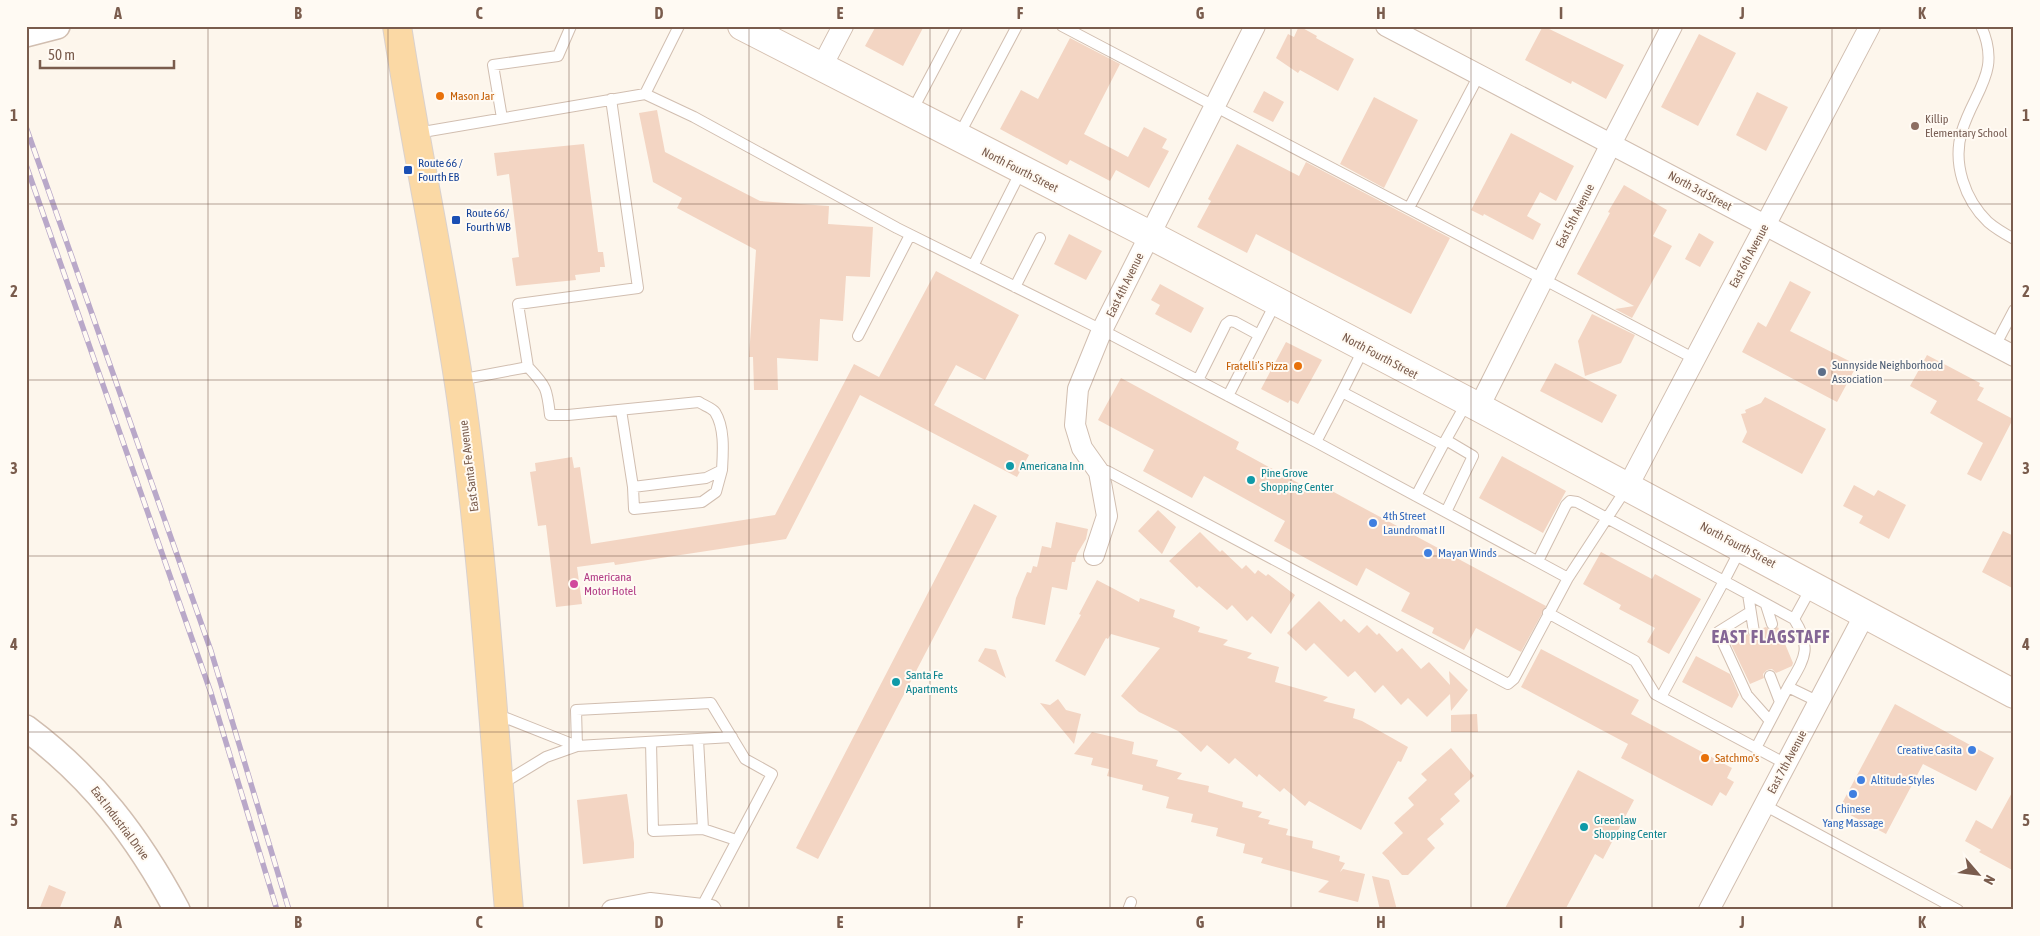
<svg xmlns="http://www.w3.org/2000/svg" width="2040" height="936" viewBox="0 0 2040 936" font-family="'Asap Condensed',sans-serif">
	<style>
		.building { fill: #f3d5c3 }
		.lines { fill: none; stroke-linecap: round; stroke-linejoin: round }
		.service-casing { stroke: #d1beb0; stroke-width: 12 }
		.minor-casing { stroke: #d1beb0; stroke-width: 22 }
		.tertiary-casing { stroke: #d1beb0; stroke-width: 28 }
		.secondary-casing { stroke: #d6c0b0; stroke-width: 30 }
		.primary-casing { stroke: #dad1cd; stroke-width: 30 }
		.service { stroke: #fff; stroke-width: 10 }
		.minor { stroke: #fff; stroke-width: 20 }
		.tertiary { stroke: #fff; stroke-width: 25 }
		.secondary { stroke: #fff; stroke-width: 28 }
		.primary { stroke: #fbd9a5; stroke-width: 28 }
		.rail-casing { stroke: #b9a8c9; stroke-width: 5.5 }
		.rail { stroke: #fffaf3; stroke-width: 4; stroke-dasharray: 11; stroke-linecap: butt }
		.grid { fill: none; stroke: #7a5c4d; stroke-width: 1; stroke-opacity: 0.55 }
		.food-dot { fill: #e8710a; stroke: #fffaf3; stroke-width: 2 }
		.education-dot { fill: #8d6e63; stroke: #fffaf3; stroke-width: 2 }
		.transit-dot { fill: #1a4fb4; stroke: #fffaf3; stroke-width: 2 }
		.service-dot { fill: #5c6f8a; stroke: #fffaf3; stroke-width: 2 }
		.culture-dot { fill: #0f9aa8; stroke: #fffaf3; stroke-width: 2 }
		.shop-dot { fill: #3f7fe0; stroke: #fffaf3; stroke-width: 2 }
		.hotel-dot { fill: #d1479c; stroke: #fffaf3; stroke-width: 2 }
		.labels { text-anchor: middle; stroke-width: 4; stroke-linejoin: round; paint-order: stroke }
		.food-label { font-size: 12px; fill: #c56008; stroke: #fffaf3; text-anchor: start }
		.education-label { font-size: 12px; fill: #785e54; stroke: #fffaf3; text-anchor: start }
		.transit-label { font-size: 12px; fill: #164399; stroke: #fffaf3; text-anchor: start }
		.street-label { font-size: 12px; fill: #7a5c4d; stroke: #fffaf3 }
		.service-label { font-size: 12px; fill: #4e5e75; stroke: #fffaf3; text-anchor: start }
		.culture-label { font-size: 12px; fill: #0d838f; stroke: #fffaf3; text-anchor: start }
		.shop-label { font-size: 12px; fill: #366cbe; stroke: #fffaf3; text-anchor: start }
		.hotel-label { font-size: 12px; fill: #b23c85; stroke: #fffaf3; text-anchor: start }
		.district-label { font-size: 18px; font-weight: bold; letter-spacing: 1px; fill: #846695; stroke: #fffaf3 }
		.neatline { fill: none; stroke: #7a5c4d; stroke-width: 2 }
		.grid-label { font-size: 16px; text-anchor: middle; font-weight: bold; fill: #7a5c4d }
	</style>
	<rect width="100%" height="100%" fill="#fdf6ec"/>
	<path class="building" d="M876,26H924L903,66L865,46Z
		M1299,26L1317,36L1316,38L1354,59L1338,91L1300,70L1298,73L1276,58L1288,34L1294,37Z
		M1543,26L1624,65L1606,99L1572,81L1571,84L1525,60Z
		M1699,34L1736,53L1698,126L1661,107Z
		M1070,38L1120,64L1084,134L1128,157L1144,127L1167,139L1162,148L1169,151L1149,188L1116,170L1110,181L1070,160L1067,165L1000,129L1021,90L1038,99Z
		M1264,91L1284,102L1273,122L1253,112Z
		M1757,92L1788,107L1766,151L1736,135Z
		M1374,97L1418,120L1384,188L1340,164Z
		M657,110L665,152L760,201L829,206L828,224L873,227L870,277L846,276L843,321L820,319L818,361L777,358L778,390H754L753,357H749L756,250L677,208L682,198L653,182L639,113Z
		M1511,133L1574,166L1556,201L1540,192L1527,216L1541,224L1533,240L1484,214L1483,216L1471,210Z
		M584,144L598,252H603L605,267H600V272L575,275L576,280L516,286L512,258L519,257L509,174L497,176L494,153Z
		M1237,144L1299,176L1306,162L1450,238L1411,314L1256,234L1247,253L1197,227L1211,201L1208,199Z
		M1624,185L1667,210L1653,236L1672,246L1632,318L1615,309L1634,306L1577,274L1610,213L1608,212Z
		M1699,233L1714,242L1700,267L1685,259Z
		M1069,234L1102,251L1086,280L1054,264Z
		M936,271L1019,315L985,380L956,365L934,405L1029,455L1017,477L860,395L786,539L615,565L614,562L577,567L582,604L556,607L546,525L538,526L530,472L536,471L535,463L572,457L574,468L580,467L591,544L775,515L854,364L879,377Z
		M1790,281L1811,292L1790,331L1857,365L1837,402L1742,352L1758,322L1766,327Z
		M1160,284L1204,308L1191,333L1155,314L1160,305L1151,300Z
		M1592,314L1635,335L1621,363L1585,376L1578,341Z
		M1286,342L1322,360L1298,404L1290,400L1288,403L1261,389Z
		M1927,355L1980,383L1979,386L1984,388L1977,400L2013,419L1981,481L1967,474L1983,443L1930,413L1937,401L1910,386Z
		M1555,363L1617,395L1602,423L1540,391Z
		M1121,378L1239,442L1236,449L1313,491L1317,483L1546,606L1521,652L1476,628L1464,650L1432,633L1434,628L1401,611L1410,593L1366,568L1357,586L1274,541L1285,521L1204,476L1192,498L1143,471L1154,450L1098,420Z
		M1765,397L1826,429L1802,474L1742,442L1747,432L1741,414L1746,413L1745,410L1761,403Z
		M1502,456L1566,491L1543,533L1479,498Z
		M1854,485L1874,496L1878,490L1906,505L1889,539L1859,523L1863,516L1843,506Z
		M974,504L997,516L818,859L796,848Z
		M1158,510L1176,527L1162,554L1138,531Z
		M1056,522L1088,529L1086,539L1077,554L1075,562H1072L1067,590L1052,587L1045,625L1012,618L1016,598L1027,572L1031,573L1033,566L1037,567L1042,546L1051,548Z
		M2003,531L2014,536V589L1982,572Z
		M1200,532L1220,552L1222,550L1242,569L1246,565L1255,574L1258,570L1266,576L1268,574L1295,595L1271,634L1252,616L1247,621L1232,605L1227,610L1199,586L1197,588L1169,561Z
		M1601,552L1652,579L1655,574L1701,599L1669,654L1647,642L1655,628L1619,609L1621,605L1583,584Z
		M1097,580L1139,602L1140,598L1175,610L1173,617L1200,627L1198,632L1228,640L1223,645L1252,653L1247,658L1279,667L1275,682L1328,697L1323,701L1355,709L1353,718L1362,721L1408,747L1401,762L1398,761L1361,830L1309,801L1305,806L1284,788L1280,792L1259,774L1257,777L1235,758L1229,764L1207,745L1201,752L1178,731L1139,712L1121,696L1160,648L1111,634L1108,639L1106,638L1085,676L1055,661L1081,615L1079,614Z
		M1319,601L1341,622L1344,619L1359,633L1367,625L1377,635L1379,633L1397,652L1402,648L1421,669L1429,662L1450,685L1449,671L1468,690L1451,711L1450,694L1427,717L1408,698L1401,705L1383,685L1375,693L1355,671L1348,677L1314,643L1306,651L1287,633Z
		M1766,627L1771,631L1778,627L1793,663L1792,666L1776,673L1772,669L1767,670L1763,674L1764,678L1750,684L1730,642L1748,634L1751,638L1756,639L1760,635V629Z
		M985,648L996,650L1006,678L978,661Z
		M1541,649L1639,700L1631,714L1732,768L1727,778L1734,782L1726,796L1720,792L1712,806L1621,758L1628,744L1521,687Z
		M1696,656L1730,674L1739,695L1732,708L1682,682Z
		M1058,699L1066,710L1081,714L1074,744L1040,703L1050,705Z
		M1895,704L1994,758L1976,791L1923,764L1886,834L1839,809Z
		M1477,714L1478,732H1451V715Z
		M1092,732L1134,742L1132,754L1158,760L1156,766L1182,773L1177,779L1209,786L1208,792L1243,802L1242,807L1262,812L1258,817L1270,820L1268,824L1288,829L1286,835L1313,841L1312,848L1340,856L1339,861L1345,863L1340,872L1343,869L1365,874L1358,902L1318,892L1329,881L1261,863L1263,858L1243,853L1245,844L1216,836L1218,828L1191,822L1193,814L1166,808L1169,797L1142,790L1143,785L1107,776L1109,769L1091,765L1093,758L1074,754Z
		M1451,748L1474,776L1454,794L1460,801L1440,819L1444,824L1427,839L1435,848L1408,875H1402L1382,853L1403,833L1394,823L1414,805L1408,798L1427,780L1421,774Z
		M1578,770L1634,800L1603,859L1595,854L1565,910H1504Z
		M2014,789V871L1979,852L1981,850L1965,841L1976,820L1992,829Z
		M627,794L634,843V858L583,864L577,800Z
		M1372,876L1389,880L1397,910H1380Z
		M49,885L66,892L59,910H39Z"/>
	<g class="lines">
		<defs>
			<path id="service" d="M1062,26L1695,359
				M1981,26C2002,72 1974,91 1962,131C1952,163 1965,200 1988,222C1996,229 2005,234 2014,239
				M645,94L679,26
				M912,111L957,26
				M502,118L493,65L558,56L571,26
				M417,133L645,94L694,117L897,228L1102,330L1316,442L1568,578
				M958,137L1017,26
				M1409,208L1479,75
				M973,266L1021,171
				M1015,287L1040,238
				M858,336L910,235
				M1995,346L2014,310
				M1364,348L1342,392L1443,445L1467,402
				M528,367C547,387 547,389 550,415H568L699,402C703,405 712,408 715,412C725,428 723,452 722,470L706,478L633,487
				M459,380L528,367L518,304L638,288L611,99
				M1198,380L1226,324L1230,321L1235,322L1259,335
				M1228,396L1276,302
				M621,410L633,487L634,509L702,502L716,492L722,470
				M1446,440L1473,456L1446,512
				M1316,442L1342,392
				M1099,472L1107,471L1508,684L1514,679L1568,578L1626,489
				M1416,496L1443,445
				M1741,548L1724,581L1794,619L1811,588
				M1538,561L1566,505L1570,501L1577,502L1724,581L1661,697
				M1748,594L1754,632
				M1766,605L1772,624
				M1750,612L1718,632L1747,695L1770,721
				M1548,613L1635,661L1655,694L1786,764
				M1770,676L1780,702
				M1788,687C1804,659 1813,649 1794,619
				M496,714L577,746
				M698,739L703,829L736,840
				M651,742L653,831L703,829
				M1756,748L1788,687L1819,702
				M500,785L546,757L577,746
				M1764,805L1958,910
				M701,908L772,774L745,759L711,703L576,710L577,746L732,737
				M1128,910L1131,902"/>
			<path id="minor" d="M1386,26L2014,356
				M821,68L843,26
				M1479,407L1611,144L1672,26
				M1628,486L1870,26
				M1094,555L1107,516L1099,472L1082,448L1075,425L1078,389L1102,330L1255,26
				M612,910L650,903L711,910
				M1709,910L1865,614"/>
			<path id="tertiary" d="M26,34L57,26
				M26,728C93,778 138,837 177,910"/>
			<path id="secondary" d="M742,26L1150,235L1467,401L2014,694"/>
			<path id="primary" d="M397,26C416,150 443,273 461,397C485,567 494,739 509,910"/>
		</defs>
		<use href="#service" class="service-casing"/>
		<use href="#minor" class="minor-casing"/>
		<use href="#tertiary" class="tertiary-casing"/>
		<use href="#secondary" class="secondary-casing"/>
		<use href="#primary" class="primary-casing"/>
		<use href="#service" class="service"/>
		<use href="#minor" class="minor"/>
		<use href="#tertiary" class="tertiary"/>
		<use href="#secondary" class="secondary"/>
		<use href="#primary" class="primary"/>
		<defs>
			<path id="rail" d="M26,127L211,651L289,910
				M26,165L211,693L277,910"/>
		</defs>
		<use href="#rail" class="rail-casing"/>
		<use href="#rail" class="rail"/>
	</g>
	<path class="grid" d="M208,26V910M388,26V910M569,26V910M749,26V910M930,26V910M1110,26V910M1291,26V910M1471,26V910M1652,26V910M1832,26V910M26,204H2014M26,380H2014M26,556H2014M26,732H2014"/>
	<g class="food-dot">
		<circle cx="440" cy="96" r="5"/>
		<circle cx="1298" cy="366" r="5"/>
		<circle cx="1705" cy="758" r="5"/>
	</g>
	<circle class="education-dot" cx="1915" cy="126" r="5"/>
	<g class="transit-dot">
		<rect x="403" y="165" width="10" height="10" rx="2.5"/>
		<rect x="451" y="215" width="10" height="10" rx="2.5"/>
	</g>
	<circle class="service-dot" cx="1822" cy="372" r="5"/>
	<g class="culture-dot">
		<circle cx="1010" cy="466" r="5"/>
		<circle cx="1251" cy="480" r="5"/>
		<circle cx="896" cy="682" r="5"/>
		<circle cx="1584" cy="827" r="5"/>
	</g>
	<g class="shop-dot">
		<circle cx="1373" cy="523" r="5"/>
		<circle cx="1428" cy="553" r="5"/>
		<circle cx="1972" cy="750" r="5"/>
		<circle cx="1861" cy="780" r="5"/>
		<circle cx="1853" cy="794" r="5"/>
	</g>
	<circle class="hotel-dot" cx="574" cy="584" r="5"/>
	<g class="labels">
		<g class="food-label">
			<text x="450" y="100">Mason Jar</text>
			<text x="1288" y="370" text-anchor="end">Fratelli’s Pizza</text>
			<text x="1715" y="762">Satchmo's</text>
		</g>
		<g class="education-label">
			<text x="1925" y="123">Killip<tspan x="1925" dy="14">Elementary School</tspan></text>
		</g>
		<g class="transit-label">
			<text x="418" y="167">Route 66 /<tspan x="418" dy="14">Fourth EB</tspan></text>
			<text x="466" y="217">Route 66/<tspan x="466" dy="14">Fourth WB</tspan></text>
		</g>
		<g class="street-label">
			<text transform="translate(1020 170) rotate(27)" y="4">North Fourth Street</text>
			<text transform="translate(1700 191) rotate(28)" y="4">North 3rd Street</text>
			<text transform="translate(1575 216) rotate(-63)" y="4">East 5th Avenue</text>
			<text transform="translate(1749 256) rotate(-62)" y="4">East 6th Avenue</text>
			<text transform="translate(1125 285) rotate(-64)" y="4">East 4th Avenue</text>
			<text transform="translate(1380 356) rotate(28)" y="4">North Fourth Street</text>
			<text transform="translate(469 466) rotate(-97)" y="4">East Santa Fe Avenue</text>
			<text transform="translate(1738 545) rotate(28)" y="4">North Fourth Street</text>
			<text transform="translate(1787 762) rotate(-62)" y="4">East 7th Avenue</text>
			<text transform="translate(120 823) rotate(53)" y="4">East Industrial Drive</text>
		</g>
		<g class="service-label">
			<text x="1832" y="369">Sunnyside Neighborhood<tspan x="1832" dy="14">Association</tspan></text>
		</g>
		<g class="culture-label">
			<text x="1020" y="470">Americana Inn</text>
			<text x="1261" y="477">Pine Grove<tspan x="1261" dy="14">Shopping Center</tspan></text>
			<text x="906" y="679">Santa Fe<tspan x="906" dy="14">Apartments</tspan></text>
			<text x="1594" y="824">Greenlaw<tspan x="1594" dy="14">Shopping Center</tspan></text>
		</g>
		<g class="shop-label">
			<text x="1383" y="520">4th Street<tspan x="1383" dy="14">Laundromat II</tspan></text>
			<text x="1438" y="557">Mayan Winds</text>
			<text x="1962" y="754" text-anchor="end">Creative Casita</text>
			<text x="1871" y="784">Altitude Styles</text>
			<text x="1853" y="813" text-anchor="middle">Chinese<tspan x="1853" dy="14">Yang Massage</tspan></text>
		</g>
		<g class="hotel-label">
			<text x="584" y="581">Americana<tspan x="584" dy="14">Motor Hotel</tspan></text>
		</g>
		<g class="district-label">
			<text x="1771" y="643">EAST FLAGSTAFF</text>
		</g>
	</g>
	<rect width="2040" height="936" fill="none" stroke="#fffaf3" stroke-width="55"/>
	<g transform="translate(1978 874) rotate(118)" stroke="#fffaf3" stroke-width="4" paint-order="stroke">
	<path d="M0-4L9 19L0 12L-9 19Z" fill="#7a5c4d"/>
	<text y="-8" font-size="14" font-weight="bold" text-anchor="middle" fill="#7a5c4d">N</text>
	</g>
	<path d="M40 60v8h134v-8" fill="none" stroke="#7a5c4d" stroke-width="2.5"/>
	<text x="48" y="60" font-size="15" fill="#7a5c4d" stroke="#fffaf3" stroke-width="4" paint-order="stroke">50 m</text>
	<rect x="28" y="28" width="1984" height="880" class="neatline"/>
	<g class="grid-label">
		<text x="118" y="19">A</text>
		<text x="298" y="19">B</text>
		<text x="479" y="19">C</text>
		<text x="659" y="19">D</text>
		<text x="840" y="19">E</text>
		<text x="1020" y="19">F</text>
		<text x="1200" y="19">G</text>
		<text x="1381" y="19">H</text>
		<text x="1561" y="19">I</text>
		<text x="1742" y="19">J</text>
		<text x="1922" y="19">K</text>
		<text x="14" y="121">1</text>
		<text x="2026" y="121">1</text>
		<text x="14" y="297">2</text>
		<text x="2026" y="297">2</text>
		<text x="14" y="474">3</text>
		<text x="2026" y="474">3</text>
		<text x="14" y="650">4</text>
		<text x="2026" y="650">4</text>
		<text x="14" y="826">5</text>
		<text x="2026" y="826">5</text>
		<text x="118" y="928">A</text>
		<text x="298" y="928">B</text>
		<text x="479" y="928">C</text>
		<text x="659" y="928">D</text>
		<text x="840" y="928">E</text>
		<text x="1020" y="928">F</text>
		<text x="1200" y="928">G</text>
		<text x="1381" y="928">H</text>
		<text x="1561" y="928">I</text>
		<text x="1742" y="928">J</text>
		<text x="1922" y="928">K</text>
	</g>
</svg>
